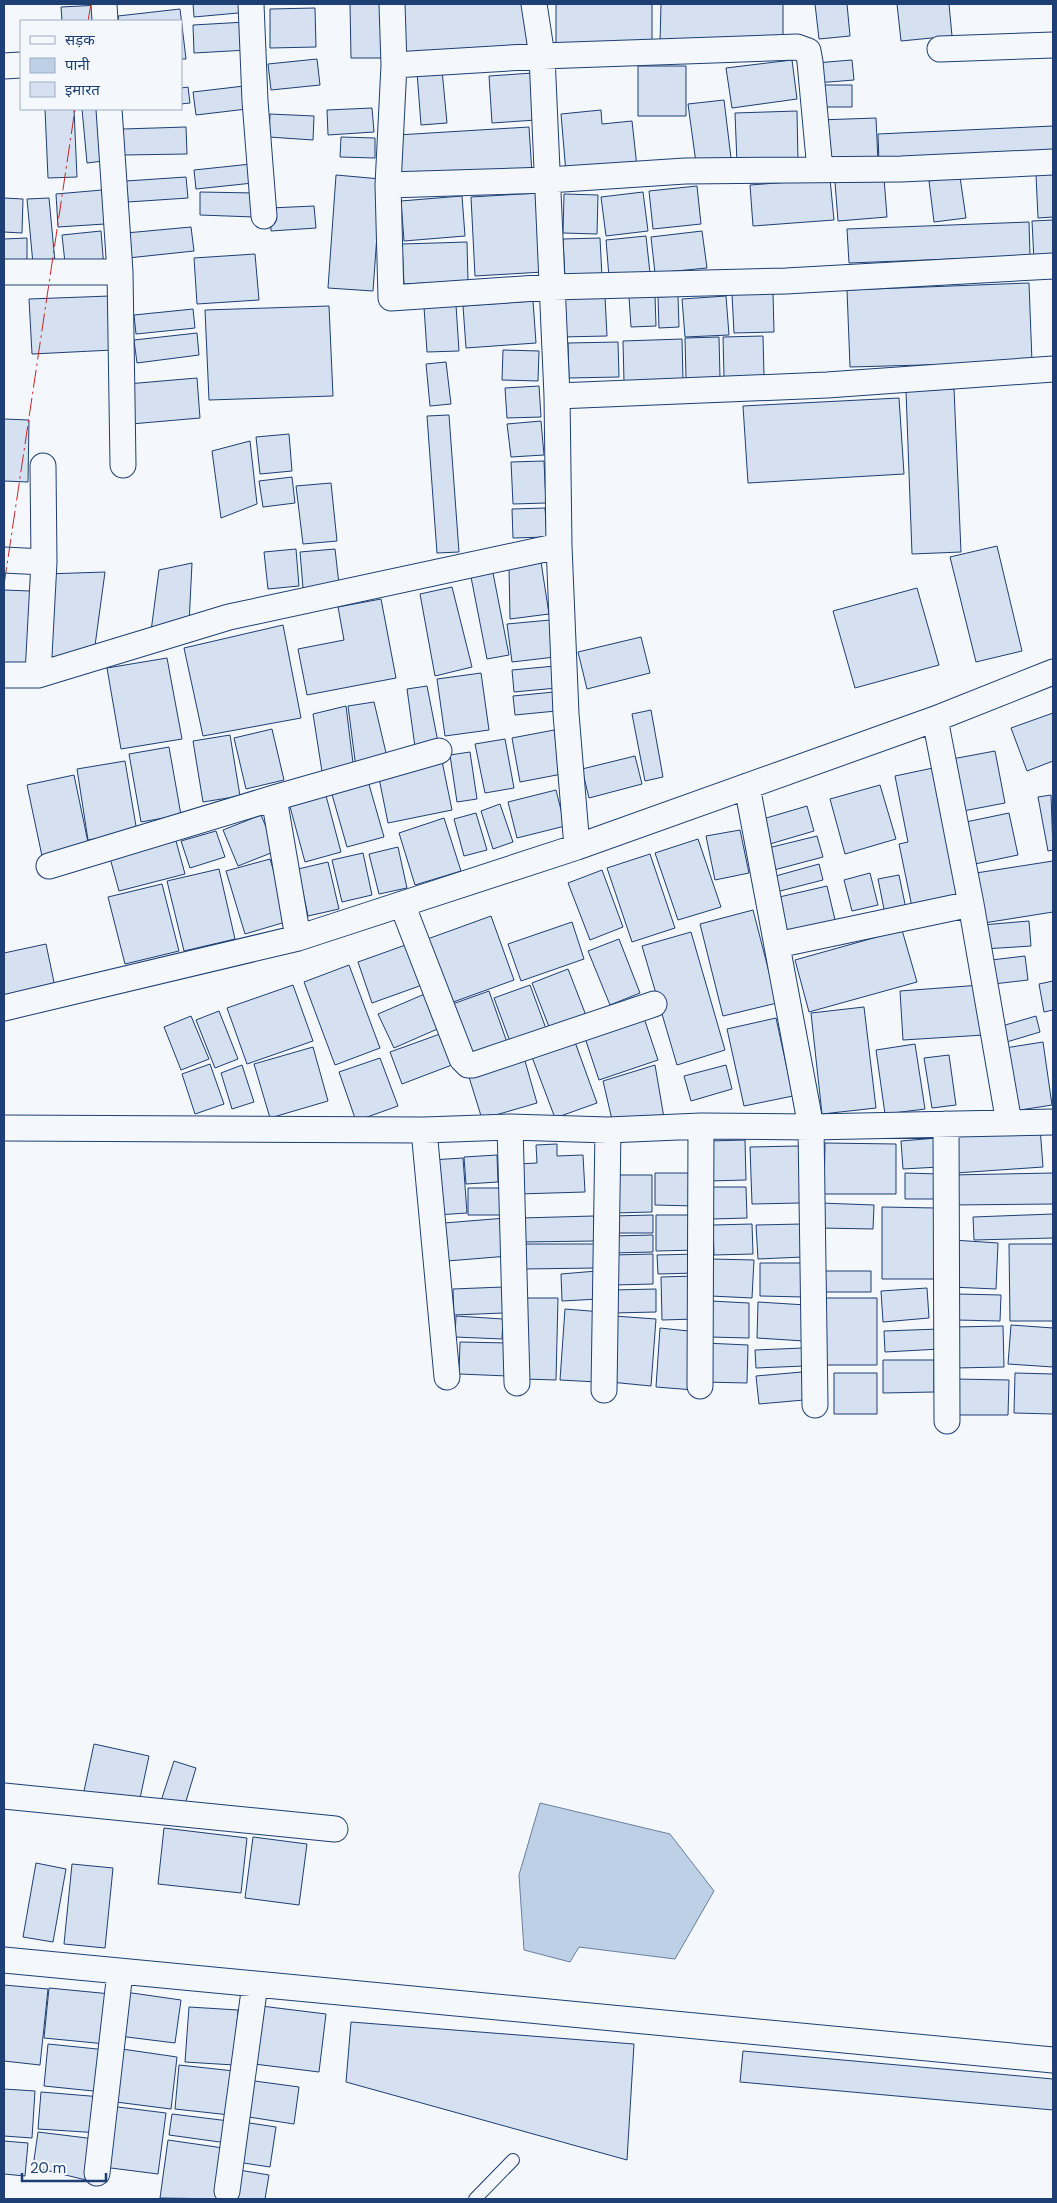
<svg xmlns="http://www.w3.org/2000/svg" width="1057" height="2203" viewBox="0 0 1057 2203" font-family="'DM Sans','Noto Sans Devanagari',sans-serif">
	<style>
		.water { fill: #bed0e5; stroke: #687fa3 }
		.building { fill: #d5e0f0; stroke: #1d3f73 }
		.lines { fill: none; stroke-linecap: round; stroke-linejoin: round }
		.service-casing { stroke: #1d3f73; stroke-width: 14 }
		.minor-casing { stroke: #1d3f73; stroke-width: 27 }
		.service { stroke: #f4f7fb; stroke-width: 12 }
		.minor { stroke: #f4f7fb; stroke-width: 25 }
		.power { stroke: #c62828; stroke-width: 1; stroke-dasharray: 18 4 2.5 4; stroke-linecap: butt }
	</style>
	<rect width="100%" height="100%" fill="#f4f7fb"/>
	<path class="water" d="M540,1803L670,1834L714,1891L675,1959L579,1947L570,1962L524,1950L519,1875Z"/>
	<path class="building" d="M193,4H248L249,12L194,17Z
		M350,4H388L389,58H351Z
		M401,4H527L530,46L405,56Z
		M556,4H652V43H556Z
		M661,4H783V42H660Z
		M815,4H847L850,36L819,39Z
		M897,4H949L952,36L901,41Z
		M100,5L101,21H62L61,7Z
		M315,8L316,47L270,48V9Z
		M180,9L186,59H181V21H119L118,16Z
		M246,22L248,50L194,53L193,25Z
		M317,59L320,85L271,90L268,64Z
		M792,60L797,99L732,108L726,68Z
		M852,60L854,80L816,83L815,63Z
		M638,66H686V116H638Z
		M442,70L447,123L421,125L417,72Z
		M533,73L536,120L492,123L489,76Z
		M816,85H852V107H816Z
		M244,86L247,109L196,115L193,92Z
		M188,87L190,103L181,104V88Z
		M724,100L731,158L696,163L688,104Z
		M372,108L374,132L328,135L327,110Z
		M45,109H74L77,177L48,178Z
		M82,109H98L103,161L87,163Z
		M601,110L602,124L632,121L637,167L566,173L561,114Z
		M797,111L798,161L737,163L735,113Z
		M270,114L314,116L313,140L269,137Z
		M876,118L878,162L822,164L819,120Z
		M1053,126V154L879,162L878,134Z
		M186,127L187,154L124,155L123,129Z
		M529,127L532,174L400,181L397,135Z
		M341,137L375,138V158L340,157Z
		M251,164L253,183L196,189L194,170Z
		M1053,174V217L1038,218L1036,175Z
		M336,175L381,179L373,291L328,288Z
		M186,177L188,198L128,202L126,181Z
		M960,177L966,218L934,222L929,181Z
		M884,178L887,217L838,221L835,182Z
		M830,179L834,220L753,226L750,185Z
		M697,186L701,224L653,229L649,191Z
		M102,190L105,224L58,227L56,194Z
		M200,192L255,193L254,217L200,215Z
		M643,192L648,231L606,236L601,197Z
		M539,193L543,272L475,276L471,197Z
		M564,194L598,195L597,234L563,233Z
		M462,196L465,236L404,241L401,201Z
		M4,198L23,199L22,233L4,232Z
		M49,198L55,262L33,264L27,199Z
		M314,206L316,228L271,231L270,208Z
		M1053,220V260L1034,261L1032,221Z
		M1029,222L1030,256L849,263L847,229Z
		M191,227L194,251L128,258L126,233Z
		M101,231L104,268L66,272L62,235Z
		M702,231L707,268L655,273L651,237Z
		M646,236L650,273L609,277L606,240Z
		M27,238V268H4V239Z
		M600,238L602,277L565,278L563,239Z
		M467,242L468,281L404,284L402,244Z
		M255,254L259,300L197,304L194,258Z
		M1029,283L1032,362L850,367L847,290Z
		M773,293L774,332L734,333L732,294Z
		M110,296L113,350L32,354L29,299Z
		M655,296L656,326L631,327L629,297Z
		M678,296L679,327L659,328L658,297Z
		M726,296L729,335L685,337L682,299Z
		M605,297L607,336L561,337L559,299Z
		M533,301L536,343L466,348L463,306Z
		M456,305L459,351L427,352L424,307Z
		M329,306L333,396L209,400L205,310Z
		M193,309L195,328L136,334L134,315Z
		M197,333L199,355L137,363L134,340Z
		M763,336L764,376L724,377L723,337Z
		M719,337L720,378L686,379L685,338Z
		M682,339L683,380L624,382L623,341Z
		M618,342L619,377L569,378L568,343Z
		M503,350L539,351L538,381L502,380Z
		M446,362L451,404L430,406L426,364Z
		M197,378L200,418L131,424L127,384Z
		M539,386L541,417L507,418L505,388Z
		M954,389L961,552L912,554L906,391Z
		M899,398L904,474L748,483L743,406Z
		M449,415L459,552L437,553L427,416Z
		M4,419L29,420L28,482L4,481Z
		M541,421L544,455L511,457L507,424Z
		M289,434L292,471L260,474L256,437Z
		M250,441L257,504L221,518L212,451Z
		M544,461L546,503L513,504L511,462Z
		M292,477L295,503L263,507L259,481Z
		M331,483L337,541L303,544L296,486Z
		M545,508L547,537L513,538L512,509Z
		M997,546L1022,651L976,662L950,557Z
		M296,549L299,586L268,589L264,552Z
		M335,549L339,584L303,588L300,552Z
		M541,562L549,614L510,619L509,566Z
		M192,563L189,624L150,639L159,570Z
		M105,572L94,653L48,665L45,574Z
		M493,573L509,655L487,659L471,577Z
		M452,587L472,667L435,676L420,594Z
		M917,588L939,665L855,688L833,611Z
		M4,590L30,591L28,666L4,665Z
		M381,599L396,678L307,695L298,649L344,640L338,607Z
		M550,620L555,657L512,662L507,624Z
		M283,625L301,718L203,736L184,648Z
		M641,637L650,673L587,689L578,652Z
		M167,658L182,739L121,749L107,668Z
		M555,666L557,688L514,692L512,670Z
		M481,673L489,730L445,736L437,679Z
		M427,686L438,742L415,747L407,689Z
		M554,692L556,711L515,715L513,696Z
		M374,702L387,757L356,768L348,706Z
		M346,706L354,771L323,778L313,714Z
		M651,710L663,777L645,781L632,714Z
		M1053,713V761L1027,771L1011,728Z
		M272,729L284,780L246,789L234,738Z
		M554,730L562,774L520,782L512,738Z
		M230,735L240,796L203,802L193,741Z
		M505,739L514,788L485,793L475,744Z
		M169,747L181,815L141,822L129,754Z
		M995,751L1005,803L963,811L952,759Z
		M470,752L477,799L457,802L450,755Z
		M635,756L642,784L589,798L582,769Z
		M125,761L137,832L88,840L77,769Z
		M442,761L452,810L388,823L378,773Z
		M933,768L958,898L912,907L899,844L908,842L895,776Z
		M74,775L89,847L42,856L27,785Z
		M368,781L384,837L347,847L331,791Z
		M880,785L896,839L845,854L830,799Z
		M556,790L565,826L517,838L508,802Z
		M325,792L341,852L305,862L289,803Z
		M1051,795L1053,850L1048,851L1038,797Z
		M500,804L513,842L493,849L481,811Z
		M807,806L814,831L763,846L756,821Z
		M476,813L487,850L464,856L454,819Z
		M1009,813L1018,855L970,865L961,823Z
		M261,815L276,851L238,866L223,830Z
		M444,818L461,871L415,885L399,833Z
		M740,830L749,873L715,880L706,836Z
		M216,831L225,857L190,868L181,841Z
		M817,836L823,857L774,870L768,848Z
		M698,839L721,907L678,920L655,853Z
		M176,841L185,874L119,891L110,858Z
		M398,847L407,888L379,894L369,854Z
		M363,853L372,895L342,902L332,860Z
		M650,854L675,928L632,942L607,868Z
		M270,859L289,921L245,934L226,871Z
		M1053,861V912L984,923L976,873Z
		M328,862L339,909L308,916L298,869Z
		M819,864L823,880L776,892L772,877Z
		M219,869L235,939L184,951L167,881Z
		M602,870L623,927L590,940L568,883Z
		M870,873L878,905L852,911L844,880Z
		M899,875L906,909L885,914L878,879Z
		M162,884L179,951L125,964L108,897Z
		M827,886L836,924L784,936L775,898Z
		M753,910L777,1003L723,1016L700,924Z
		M491,916L514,980L445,1005L422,941Z
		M1029,921L1031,946L984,949L982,925Z
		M572,922L584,959L521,981L508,944Z
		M902,930L917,982L809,1012L795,960Z
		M691,932L725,1050L677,1065L642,946Z
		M619,939L640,993L610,1005L588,951Z
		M411,943L425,984L372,1003L358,962Z
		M46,944L55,987L4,998V953Z
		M1025,956L1028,980L985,985L983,961Z
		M349,965L380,1048L335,1065L304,982Z
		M568,969L587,1018L551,1032L532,983Z
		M1053,981V1010L1044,1012L1039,984Z
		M293,985L313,1041L247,1064L227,1008Z
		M530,985L548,1034L512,1047L494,998Z
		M981,985L984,1035L903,1040L900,991Z
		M489,991L509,1048L467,1063L447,1006Z
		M427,993L442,1027L394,1048L378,1014Z
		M864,1007L876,1108L822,1114L811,1013Z
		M219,1011L238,1059L215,1068L196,1020Z
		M642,1012L658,1060L599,1080L583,1032Z
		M191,1016L209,1059L181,1070L164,1027Z
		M1036,1016L1040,1032L1000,1044L995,1028Z
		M776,1018L793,1096L744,1106L727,1029Z
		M440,1034L452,1065L402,1084L390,1052Z
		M575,1042L597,1103L555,1118L532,1057Z
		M1043,1042L1052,1105L1014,1111L1005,1048Z
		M915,1044L925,1109L885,1114L876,1050Z
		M313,1047L328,1101L270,1118L254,1064Z
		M949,1055L956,1105L932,1108L924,1058Z
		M380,1058L398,1106L356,1121L339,1072Z
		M525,1061L537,1103L482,1119L469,1077Z
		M210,1064L224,1104L195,1114L182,1074Z
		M242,1065L254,1102L232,1109L221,1073Z
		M655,1065L664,1118L613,1124L603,1081Z
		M726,1065L732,1089L691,1101L684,1076Z
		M1040,1127L1043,1167L956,1173L953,1134Z
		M937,1138L939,1167L903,1169L901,1141Z
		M745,1140L746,1180L708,1181L707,1141Z
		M825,1143L896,1144V1194H824Z
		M557,1144V1156L583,1155L585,1192L518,1194L517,1164L537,1163L536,1145Z
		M799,1146L800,1203L752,1204L750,1147Z
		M497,1155L498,1182L466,1184L464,1157Z
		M463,1158L467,1213L436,1215L431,1160Z
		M655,1173H694V1206L655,1205Z
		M905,1173L939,1174L938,1199H905Z
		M1053,1173V1204L952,1205L951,1175Z
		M612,1175H652V1212L613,1213Z
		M711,1187H746L747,1218L712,1219Z
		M468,1188H503L504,1215H468Z
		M820,1203L874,1205L873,1229L820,1228Z
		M882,1207L936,1208L935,1279H882Z
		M1053,1214V1238L974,1240L973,1217Z
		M653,1215V1233H612V1216Z
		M656,1215H698L699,1250L656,1251Z
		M594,1216L595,1241L521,1242V1218Z
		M506,1218L509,1256L447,1261L444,1223Z
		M752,1224L753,1254L714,1255L713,1225Z
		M802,1224L803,1257L758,1259L756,1225Z
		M653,1235V1252L612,1253V1236Z
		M953,1240L998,1243L996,1289L951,1287Z
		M521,1244H597V1268L522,1269Z
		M1009,1244H1053V1321H1010Z
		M653,1254V1284L614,1285L613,1255Z
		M696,1254V1273L658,1274L657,1255Z
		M712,1259L754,1260L752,1298L711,1296Z
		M760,1263H805L804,1297L760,1296Z
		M597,1271L599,1299L562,1301L561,1274Z
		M821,1271H871V1292H821Z
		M695,1276L696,1319L662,1320L661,1277Z
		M503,1287V1313L454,1315L453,1289Z
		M927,1288L929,1318L883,1322L881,1291Z
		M656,1289V1312L613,1313V1290Z
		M957,1294L1001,1295L1000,1321L957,1320Z
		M524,1298H558L556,1380L523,1379Z
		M825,1298H877V1365H825Z
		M711,1301L749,1303V1338L710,1337Z
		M758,1302L806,1305L804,1341L757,1338Z
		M565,1309L602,1312L597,1382L560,1380Z
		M456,1316L503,1319L502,1339L455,1337Z
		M614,1316L656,1319L651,1386L610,1382Z
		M1011,1325L1053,1328V1367L1008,1364Z
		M1003,1326L1004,1367L955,1368L954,1327Z
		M660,1328L698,1332L694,1390L656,1387Z
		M939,1329L940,1349L885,1352L884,1331Z
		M460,1342L509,1343L508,1376L459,1374Z
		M704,1343L748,1345L747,1383L703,1382Z
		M803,1348L804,1366L756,1368L755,1350Z
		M883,1360H934V1392L883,1393Z
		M802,1372L804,1400L759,1404L756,1376Z
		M834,1373H877V1414H834Z
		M1015,1373L1053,1374V1414L1014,1413Z
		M956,1379L1009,1380L1008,1415H956Z
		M94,1744L149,1756L139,1803L84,1791Z
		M174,1761L196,1768L183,1811L160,1804Z
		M164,1828L247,1838L241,1893L158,1884Z
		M253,1837L307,1844L299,1905L245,1898Z
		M36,1863L66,1869L53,1942L23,1937Z
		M72,1864L113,1868L105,1948L64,1944Z
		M4,1985L48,1989L40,2065L4,2061Z
		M49,1988L111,1994L106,2044L44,2038Z
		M125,1992L181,2000L175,2043L119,2036Z
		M253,2005L326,2014L319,2072L246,2063Z
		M189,2007L238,2010L234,2065L185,2062Z
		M351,2022L634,2044L627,2160L346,2082Z
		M48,2044L107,2050L103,2092L44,2086Z
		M122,2049L177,2057L171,2109L116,2102Z
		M743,2051L1053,2079V2110L740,2082Z
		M179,2065L234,2071L230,2115L175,2109Z
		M247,2080L299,2087L294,2124L242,2116Z
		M4,2089L35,2091L32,2138L4,2136Z
		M41,2092L102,2097L100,2133L38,2129Z
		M110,2106L166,2113L158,2174L103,2167Z
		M172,2114L229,2121L227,2143L169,2135Z
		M243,2122L276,2127L270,2167L237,2162Z
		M38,2132L95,2139L90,2181L33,2167Z
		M168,2140L230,2149L224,2199L160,2198Z
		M4,2141L28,2143L25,2176L4,2174Z
		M239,2170L269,2175L265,2199H234Z"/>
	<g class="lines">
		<defs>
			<path id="service" d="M475,2199L513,2160"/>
			<path id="minor" d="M104,4L105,21
				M251,4L255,101L264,216
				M392,4L394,65L388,185L391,298L552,287L786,281L1053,266
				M534,4L542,56L557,396L559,546L566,714L577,847
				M940,49L1053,45
				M394,65L542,56L797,47L808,51L810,62L820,170
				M4,66L21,65
				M109,109L120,272L123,465
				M388,185L548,180L685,171L901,169L1053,162
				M4,272H120
				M557,396L827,385L1053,369
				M4,560L44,562
				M4,675H38L229,617L559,546
				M38,675L44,562L43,466
				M747,786L811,1127L815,1405
				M274,798L298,938
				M49,866L274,798L439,751
				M402,904L462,1059L468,1065H473L654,1004
				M971,904L1009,1123
				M777,945L971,904L935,719
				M4,1008L298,938L577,847L935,719L1053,672
				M946,1124L947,1421
				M510,1127L517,1383
				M4,1128L424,1130L510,1127L608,1130L701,1126L811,1127L1053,1122
				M424,1130L447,1377
				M700,1386L701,1126
				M604,1390L608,1130
				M4,1796L335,1829
				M4,1960L1053,2060
				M97,2173L120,1972
				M227,2191L255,1984"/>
		</defs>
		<use href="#service" class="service-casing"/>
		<use href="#minor" class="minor-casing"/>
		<use href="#service" class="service"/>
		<use href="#minor" class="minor"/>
		<path class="power" d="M88,21L91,4
			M4,585L75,109"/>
	</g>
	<rect width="1057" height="2203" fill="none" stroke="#1d3f73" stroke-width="10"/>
	<rect x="20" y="20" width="162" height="90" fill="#f4f7fb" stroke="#9eadc5"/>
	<rect x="30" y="36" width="25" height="8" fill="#f4f7fb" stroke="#9eadc5"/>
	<text x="65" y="45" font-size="15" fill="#1d3f73">सड़क</text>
	<rect x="30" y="58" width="25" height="15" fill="#bed0e5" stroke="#9eadc5"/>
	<text x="65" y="70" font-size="15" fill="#1d3f73">पानी</text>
	<rect x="30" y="82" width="25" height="15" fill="#d5e0f0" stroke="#9eadc5"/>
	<text x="65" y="95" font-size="15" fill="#1d3f73">इमारत</text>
	<path d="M22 2173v8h84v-8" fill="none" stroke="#1d3f73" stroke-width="2.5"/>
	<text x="30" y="2173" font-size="15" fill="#1d3f73" stroke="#f4f7fb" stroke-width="4" paint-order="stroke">20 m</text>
</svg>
